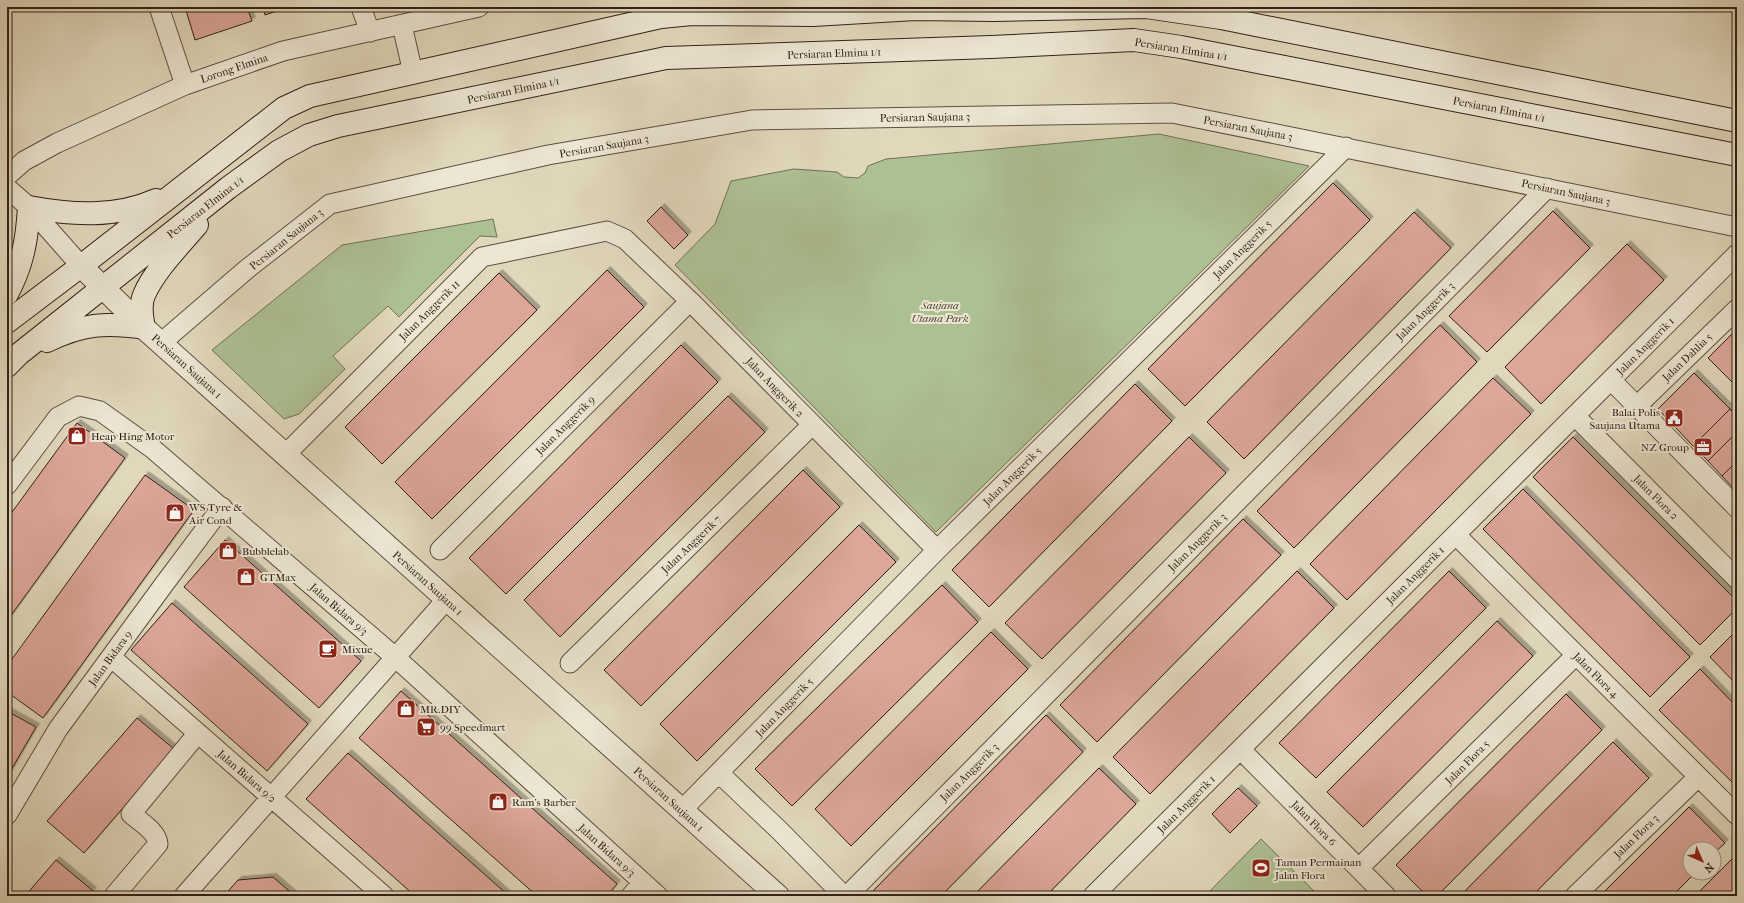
<svg xmlns="http://www.w3.org/2000/svg" width="1744" height="903" viewBox="0 0 1744 903" font-family="'IM FELL French Canon',serif">
	<style>
		.green { fill: #adc094; stroke: #707056 }
		.building { fill: #dca699; stroke: #322118; filter: url(#shadow) }
		.lines { fill: none; stroke-linecap: round; stroke-linejoin: round }
		.minor-casing { stroke: #5e4f41; stroke-width: 21 }
		.tertiary-casing { stroke: #5e4f41; stroke-width: 24 }
		.secondary-casing { stroke: #322118; stroke-width: 24 }
		.minor { stroke: #ece6d3; stroke-width: 19 }
		.tertiary { stroke: #ece6d3; stroke-width: 22 }
		.secondary { stroke: #ece6d3; stroke-width: 22 }
		.labels { text-anchor: middle; stroke-width: 4; stroke-linejoin: round; paint-order: stroke }
		.street-label { font-size: 11px; fill: #322118; stroke: #ece6d3 }
		.park-label { font-size: 11px; font-style: italic; fill: #514937; stroke: #ece6d3 }
		.poi-label { font-size: 11px; fill: #322118; stroke: #ece6d3; text-anchor: start }
	</style>
	<defs>
		<filter id="shadow"><feDropShadow dx="3.5" dy="-3.5" stdDeviation="0" flood-color="#0004"/></filter>
	</defs>
	<rect width="100%" height="100%" fill="#e1d8bc"/>
	<filter id="stains"><feTurbulence type="fractalNoise" baseFrequency=".005" numOctaves="4"/><feColorMatrix values="0 0 0 0 .2 0 0 0 0 .09 0 0 0 0 .02 0 0 0 .5 -.17"/></filter>
	<radialGradient id="worn" r=".72"><stop offset=".6" stop-color="#630" stop-opacity="0"/><stop offset="1" stop-color="#630" stop-opacity=".3"/></radialGradient>
	<path class="green" d="M1159,134L1309,166L936,532L675,265L715,224L731,181L794,169L837,172L844,177L858,178L865,173L868,166L886,159Z
		M493,219L497,237L480,236L399,317L388,306L333,356L345,369L299,414L284,419L212,350L342,245Z
		M1261,839L1319,896H1205Z"/>
	<path class="building" d="M185,7H247L252,21L195,40Z
		M263,7H289L265,15Z
		M1333,183L1370,220L1185,406L1148,369Z
		M661,207L688,235L674,249L647,221Z
		M1553,211L1590,248L1487,352L1449,316Z
		M1414,212L1451,248L1244,459L1207,422Z
		M1627,244L1664,280L1541,404L1505,367Z
		M607,270L644,307L432,519L395,482Z
		M499,273L537,310L382,464L345,427Z
		M1440,325L1477,362L1294,548L1257,511Z
		M1737,329V387L1708,358Z
		M681,345L718,382L506,594L469,558Z
		M1694,373L1730,409L1693,446L1658,409Z
		M1493,378L1531,414L1347,600L1310,564Z
		M1135,384L1172,421L989,607L952,570Z
		M728,396L765,432L560,637L524,600Z
		M1730,409L1737,417V432L1708,461L1693,446Z
		M77,423L125,458L7,621V519Z
		M1737,432V461L1722,476L1708,461Z
		M1189,437L1226,473L1042,659L1005,623Z
		M1573,437L1737,601V608L1700,645L1533,477Z
		M1737,461V492L1722,476Z
		M803,470L840,507L641,706L604,670Z
		M145,475L194,510L43,718L7,692V666Z
		M1523,489L1690,657L1650,697L1483,529Z
		M1243,519L1281,555L1097,742L1060,705Z
		M859,525L896,562L697,761L660,724Z
		M225,540L361,661L319,708L184,587Z
		M1297,571L1334,608L1150,794L1113,757Z
		M1449,571L1486,608L1316,778L1279,743Z
		M942,585L978,622L792,806L755,769Z
		M172,603L308,724L267,771L131,650Z
		M1497,621L1533,656L1363,827L1327,792Z
		M1737,630V685L1710,657Z
		M991,632L1028,669L851,846L815,809Z
		M1700,669L1737,707V787L1659,710Z
		M401,691L617,884L607,896H537L359,738Z
		M1566,694L1602,730L1437,896H1427L1396,865Z
		M7,711L36,727L7,777Z
		M1046,715L1083,752L941,896H872L870,894Z
		M137,718L174,749L84,853L47,821Z
		M1613,742L1649,778L1532,896H1460Z
		M348,753L509,896H415L306,799Z
		M1099,768L1136,804L1046,896H973Z
		M1238,788L1257,806L1230,833L1212,814Z
		M1689,807L1725,843L1714,853V849H1690V873H1695L1672,896H1600Z
		M1736,855L1737,896H1695Z
		M56,860L93,891L89,896H25Z
		M273,877L295,896H224L238,880Z"/>
	<g class="lines">
		<defs>
			<path id="minor" d="M159,7L185,85
				M361,7L370,32
				M402,25L413,73
				M7,176L24,161L57,143L185,85L283,51L479,7
				M7,188L29,207L81,266
				M161,343L247,269L330,204L548,155L752,120L1172,113L1737,227
				M1611,380L1737,508
				M1637,406L1737,309
				M1575,416L1737,579
				M285,455L482,257L607,231L625,239L690,301L937,550
				M7,485L58,417L79,406L100,411L153,449L395,657L658,896
				M1456,535L1737,815
				M440,550L690,301
				M111,657L384,896
				M570,663L812,425
				M1241,750L1386,896
				M719,773L780,831L844,896
				M682,810L937,550L1346,147
				M7,815L58,729L165,583L222,507
				M1359,868L1576,655
				M114,896L158,844C157,831 140,822 131,814L198,733
				M184,896L447,599
				M631,896L643,882
				M847,896L1547,188
				M1093,896L1737,254
				M1575,896L1698,777"/>
			<path id="tertiary" d="M81,266L144,328L778,896"/>
			<path id="secondary" d="M7,294C23,264 27,240 29,207C71,215 116,218 156,200
				M7,322L81,266L284,108L310,96L661,17L692,14L813,15L915,9L994,10L1146,7L1221,18L1737,121
				M47,341C82,324 106,322 144,328C142,318 140,304 144,295C154,271 180,245 197,225
				M7,366L19,354L228,188L279,151L309,135L338,126L666,58L991,47L1134,40L1181,47L1737,155"/>
		</defs>
		<use href="#minor" class="minor-casing"/>
		<use href="#tertiary" class="tertiary-casing"/>
		<use href="#secondary" class="secondary-casing"/>
		<use href="#minor" class="minor"/>
		<use href="#tertiary" class="tertiary"/>
		<use href="#secondary" class="secondary"/>
	</g>
	<defs>
		<symbol id="civic-square" viewBox="-11 -11 22 22"><rect x="-9" y="-9" width="18" height="18" rx="4" fill="#8f2418" stroke="#ece6d3"/><path d="M-.6-6.5H3V-4.5H.6V-3L4-1V1h2V6H-6V1h2V-1L-.6-3ZM-1.2 2.5V6h2.4V2.5Z" fill="#fff"/></symbol>
		<symbol id="shop-square" viewBox="-11 -11 22 22"><rect x="-9" y="-9" width="18" height="18" rx="4" fill="#8f2418" stroke="#ece6d3"/><path d="M-5-2.5h2.3a2.7 3.5 0 0 1 5.4 0H5L5.5 6h-11ZM-1.5-2.5h3a1.5 2.3 0 0 0-3 0Z" fill="#fff"/></symbol>
		<symbol id="office-square" viewBox="-11 -11 22 22"><rect x="-9" y="-9" width="18" height="18" rx="4" fill="#8f2418" stroke="#ece6d3"/><path d="M-6-3h4V-5.5h4V-3h4V5H-6ZM-1-4.5V-3h2v-1.5ZM-6 0V1H6V0Z" fill="#fff"/></symbol>
		<symbol id="cafe-square" viewBox="-11 -11 22 22"><rect x="-9" y="-9" width="18" height="18" rx="4" fill="#8f2418" stroke="#ece6d3"/><path d="M-5.5-4.5H6V0H3Q3 3.5 0 3.5H-2.5Q-5.5 3.5-5.5 0ZM3-3.2v2h1.7v-2ZM-6 4.5H4V6H-6Z" fill="#fff"/></symbol>
		<symbol id="supermarket-square" viewBox="-11 -11 22 22"><rect x="-9" y="-9" width="18" height="18" rx="4" fill="#8f2418" stroke="#ece6d3"/><path d="M-6-5.5h2.5l.6 2H6L4.5 2H-2.5L-4.4-4H-6ZM-1.5 3.2a1.3 1.3 0 1 0 .1 0ZM3 3.2a1.3 1.3 0 1 0 .1 0Z" fill="#fff"/></symbol>
		<symbol id="stadium-square" viewBox="-11 -11 22 22"><rect x="-9" y="-9" width="18" height="18" rx="4" fill="#8f2418" stroke="#ece6d3"/><path d="M0-5a6.5 5 0 1 0 0 10a6.5 5 0 1 0 0-10ZM-3.5-1.8h7v3.6h-7Z" fill="#fff"/></symbol>
	</defs>
	<g fill-rule="evenodd">
		<use href="#civic-square" x="1663" y="407" width="22" height="22"/>
		<use href="#shop-square" x="66" y="425" width="22" height="22"/>
		<use href="#office-square" x="1692" y="436" width="22" height="22"/>
		<use href="#shop-square" x="164" y="502" width="22" height="22"/>
		<use href="#shop-square" x="217" y="540" width="22" height="22"/>
		<use href="#shop-square" x="235" y="566" width="22" height="22"/>
		<use href="#cafe-square" x="317" y="638" width="22" height="22"/>
		<use href="#shop-square" x="395" y="698" width="22" height="22"/>
		<use href="#supermarket-square" x="415" y="716" width="22" height="22"/>
		<use href="#shop-square" x="487" y="791" width="22" height="22"/>
		<use href="#stadium-square" x="1250" y="857" width="22" height="22"/>
	</g>
	<g class="labels">
		<g class="street-label">
			<text transform="translate(1181 49) rotate(9)" y="4">Persiaran Elmina 1/1</text>
			<text transform="translate(834 53) rotate(-2)" y="4">Persiaran Elmina 1/1</text>
			<text transform="translate(234 68) rotate(-19)" y="4">Lorong Elmina</text>
			<text transform="translate(513 90) rotate(-12)" y="4">Persiaran Elmina 1/1</text>
			<text transform="translate(1499 109) rotate(11)" y="4">Persiaran Elmina 1/1</text>
			<text transform="translate(925 117) rotate(-1)" y="4">Persiaran Saujana 3</text>
			<text transform="translate(1248 128) rotate(11)" y="4">Persiaran Saujana 3</text>
			<text transform="translate(604 146) rotate(-10)" y="4">Persiaran Saujana 3</text>
			<text transform="translate(1566 192) rotate(12)" y="4">Persiaran Saujana 3</text>
			<text transform="translate(205 207) rotate(-38)" y="4">Persiaran Elmina 1/1</text>
			<text transform="translate(286 239) rotate(-39)" y="4">Persiaran Saujana 3</text>
			<text transform="translate(1242 249) rotate(-45)" y="4">Jalan Anggerik 5</text>
			<text transform="translate(429 310) rotate(-45)" y="4">Jalan Anggerik 11</text>
			<text transform="translate(1425 311) rotate(-45)" y="4">Jalan Anggerik 3</text>
			<text transform="translate(1645 346) rotate(-45)" y="4">Jalan Anggerik 1</text>
			<text transform="translate(1687 357) rotate(-44)" y="4">Jalan Dahlia 5</text>
			<text transform="translate(187 366) rotate(42)" y="4">Persiaran Saujana 1</text>
			<text transform="translate(775 387) rotate(46)" y="4">Jalan Anggerik 2</text>
			<text transform="translate(565 425) rotate(-45)" y="4">Jalan Anggerik 9</text>
			<text transform="translate(1012 476) rotate(-45)" y="4">Jalan Anggerik 5</text>
			<text transform="translate(1656 497) rotate(45)" y="4">Jalan Flora 2</text>
			<text transform="translate(1197 542) rotate(-45)" y="4">Jalan Anggerik 3</text>
			<text transform="translate(691 544) rotate(-44)" y="4">Jalan Anggerik 7</text>
			<text transform="translate(1415 575) rotate(-45)" y="4">Jalan Anggerik 1</text>
			<text transform="translate(428 583) rotate(42)" y="4">Persiaran Saujana 1</text>
			<text transform="translate(339 609) rotate(41)" y="4">Jalan Bidara 9/3</text>
			<text transform="translate(110 658) rotate(-54)" y="4">Jalan Bidara 9</text>
			<text transform="translate(1596 675) rotate(45)" y="4">Jalan Flora 4</text>
			<text transform="translate(784 707) rotate(-46)" y="4">Jalan Anggerik 5</text>
			<text transform="translate(1467 762) rotate(-45)" y="4">Jalan Flora 5</text>
			<text transform="translate(969 772) rotate(-45)" y="4">Jalan Anggerik 3</text>
			<text transform="translate(247 776) rotate(41)" y="4">Jalan Bidara 9/2</text>
			<text transform="translate(669 799) rotate(42)" y="4">Persiaran Saujana 1</text>
			<text transform="translate(1186 804) rotate(-45)" y="4">Jalan Anggerik 1</text>
			<text transform="translate(1314 823) rotate(45)" y="4">Jalan Flora 6</text>
			<text transform="translate(1636 836) rotate(-44)" y="4">Jalan Flora 3</text>
			<text transform="translate(607 850) rotate(42)" y="4">Jalan Bidara 9/3</text>
		</g>
		<g class="park-label">
			<text x="940" y="309">Saujana<tspan x="940" dy="13">Utama Park</tspan></text>
		</g>
		<g class="poi-label">
			<text x="1660" y="416" text-anchor="end">Balai Polis<tspan x="1660" dy="13">Saujana Utama</tspan></text>
			<text x="91" y="440">Heap Hing Motor</text>
			<text x="1689" y="451" text-anchor="end">NZ Group</text>
			<text x="189" y="511">WS Tyre &amp;<tspan x="189" dy="13">Air Cond</tspan></text>
			<text x="242" y="555">Bubblelab</text>
			<text x="260" y="581">GTMax</text>
			<text x="342" y="653">Mixue</text>
			<text x="420" y="713">MR.DIY</text>
			<text x="440" y="731">99 Speedmart</text>
			<text x="512" y="806">Ram’s Barber</text>
			<text x="1275" y="866">Taman Permainan<tspan x="1275" dy="13">Jalan Flora</tspan></text>
		</g>
	</g>
	<rect width="1744" height="903" fill="none" stroke="#e1d8bc" stroke-width="24"/>
	<rect x="8" y="8" width="1728" height="887" fill="none" stroke="#322118" stroke-width="2"/>
	<rect x="12" y="12" width="1720" height="879" fill="none" stroke="#322118"/>
	<g transform="translate(1702 861) rotate(135)"><circle r="19" fill="#ece6d3" stroke="#a29788"/>
	<path d="M0-3L7 15L0 10L-7 15Z" fill="#8f2418"/>
	<text y="-6" font-size="11" font-weight="bold" text-anchor="middle" fill="#322118">N</text>
	</g>
	<rect width="100%" height="100%" filter="url(#stains)"/>
	<rect width="100%" height="100%" fill="url(#worn)"/>
</svg>
